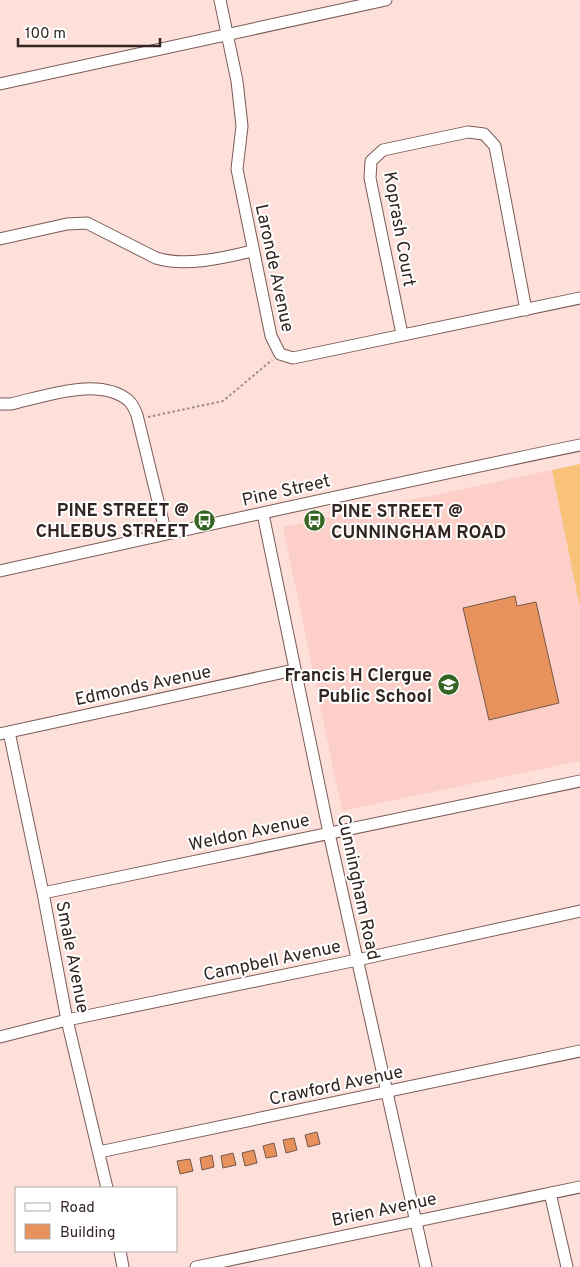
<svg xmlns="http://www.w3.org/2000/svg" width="580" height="1267" viewBox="0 0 580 1267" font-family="Overpass,sans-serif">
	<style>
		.built { fill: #fcd0c8 }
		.green { fill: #f8c27b }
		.building { fill: #e7925d; stroke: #73594a }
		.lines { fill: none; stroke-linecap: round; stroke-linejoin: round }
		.minor-casing { stroke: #7a5b56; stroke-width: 13 }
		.path { stroke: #9f8985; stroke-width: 2; stroke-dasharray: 2.5 2.5; stroke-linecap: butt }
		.minor { stroke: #fff; stroke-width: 11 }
		.labels { text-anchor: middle; stroke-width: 4; stroke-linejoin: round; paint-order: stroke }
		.street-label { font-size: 18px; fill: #322522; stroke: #fff }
		.poi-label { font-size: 18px; font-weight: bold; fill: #322522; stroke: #fff; text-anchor: end }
	</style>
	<rect width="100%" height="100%" fill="#fde0da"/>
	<path class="built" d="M552,470L580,608V761L342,811L283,527Z"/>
	<path class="green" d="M580,464V608L552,470Z"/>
	<path class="building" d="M515,596L517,606L536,602L559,703L489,720L463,608Z
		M317,1132L320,1144L308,1147L305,1135Z
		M294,1138L297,1150L286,1153L283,1140Z
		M274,1143L277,1156L266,1158L263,1146Z
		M254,1150L257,1163L245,1166L242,1153Z
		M233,1153L236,1165L223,1168L221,1156Z
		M212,1155L214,1167L202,1170L200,1158Z
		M190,1159L193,1171L180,1174L177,1161Z"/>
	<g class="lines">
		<defs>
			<path id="minor" d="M220,0L237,81L242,126L237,169L271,336L280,354L293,358L580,298
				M0,84L386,0
				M0,239L67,224L87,223L156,258C184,267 224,258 252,251
				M402,334L370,178L371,161L383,150L468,132L484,134L495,146L526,310
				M0,404H11C45,396 100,376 129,401C132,404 135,410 137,415L166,534
				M263,514L329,833L426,1267
				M0,571C193,528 386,485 580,445
				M9,732L43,893L67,1020L107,1188
				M0,734L294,670
				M43,893L580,781
				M0,1037L67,1020L357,960L580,911
				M99,1152L580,1051
				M550,1193L567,1267
				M120,1251L123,1267
				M196,1267L580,1187"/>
		</defs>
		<use href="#minor" class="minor-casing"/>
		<path class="path" d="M148,417L223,401L272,360"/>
		<use href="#minor" class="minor"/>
	</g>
	<defs>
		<symbol id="bus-disc" viewBox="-11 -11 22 22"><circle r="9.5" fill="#366423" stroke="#fff"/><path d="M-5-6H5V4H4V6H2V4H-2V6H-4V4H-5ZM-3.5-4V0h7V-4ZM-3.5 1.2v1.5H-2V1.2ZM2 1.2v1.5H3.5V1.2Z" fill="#fff"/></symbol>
		<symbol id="school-disc" viewBox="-11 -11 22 22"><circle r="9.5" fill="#366423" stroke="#fff"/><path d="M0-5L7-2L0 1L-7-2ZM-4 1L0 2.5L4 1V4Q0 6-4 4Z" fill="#fff"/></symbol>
	</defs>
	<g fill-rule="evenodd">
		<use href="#bus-disc" x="192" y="508" width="25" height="25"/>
		<use href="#bus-disc" x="302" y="508" width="25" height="25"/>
		<use href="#school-disc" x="436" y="672" width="25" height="25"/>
	</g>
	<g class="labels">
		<g class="street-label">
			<text transform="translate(400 229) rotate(80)" y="6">Koprash Court</text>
			<text transform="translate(275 268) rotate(78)" y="6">Laronde Avenue</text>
			<text transform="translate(286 490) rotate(-13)" y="6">Pine Street</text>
			<text transform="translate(143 685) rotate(-12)" y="6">Edmonds Avenue</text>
			<text transform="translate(249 832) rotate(-12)" y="6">Weldon Avenue</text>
			<text transform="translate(359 887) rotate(78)" y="6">Cunningham Road</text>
			<text transform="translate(73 957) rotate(79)" y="6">Smale Avenue</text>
			<text transform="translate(272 960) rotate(-12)" y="6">Campbell Avenue</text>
			<text transform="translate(336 1085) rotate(-12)" y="6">Crawford Avenue</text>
			<text transform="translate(384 1209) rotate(-12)" y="6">Brien Avenue</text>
		</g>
		<g class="poi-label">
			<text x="189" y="516">PINE STREET @<tspan x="189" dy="21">CHLEBUS STREET</tspan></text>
			<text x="331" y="517" text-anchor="start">PINE STREET @<tspan x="331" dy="21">CUNNINGHAM ROAD</tspan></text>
			<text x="432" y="681">Francis H Clergue<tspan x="432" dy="21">Public School</tspan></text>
		</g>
	</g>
	<rect x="15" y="1187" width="162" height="65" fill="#ffffff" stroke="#ada8a7"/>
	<rect x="25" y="1203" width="25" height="8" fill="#ffffff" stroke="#ada8a7"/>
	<text x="60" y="1212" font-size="15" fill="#322522">Road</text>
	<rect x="25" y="1224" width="25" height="15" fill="#e7925d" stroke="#ada8a7"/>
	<text x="60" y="1237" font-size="15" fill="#322522">Building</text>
	<path d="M18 38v8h142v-8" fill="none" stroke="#322522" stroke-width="2.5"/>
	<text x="25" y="38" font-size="15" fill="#322522" stroke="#ffffff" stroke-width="4" paint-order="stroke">100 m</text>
</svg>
